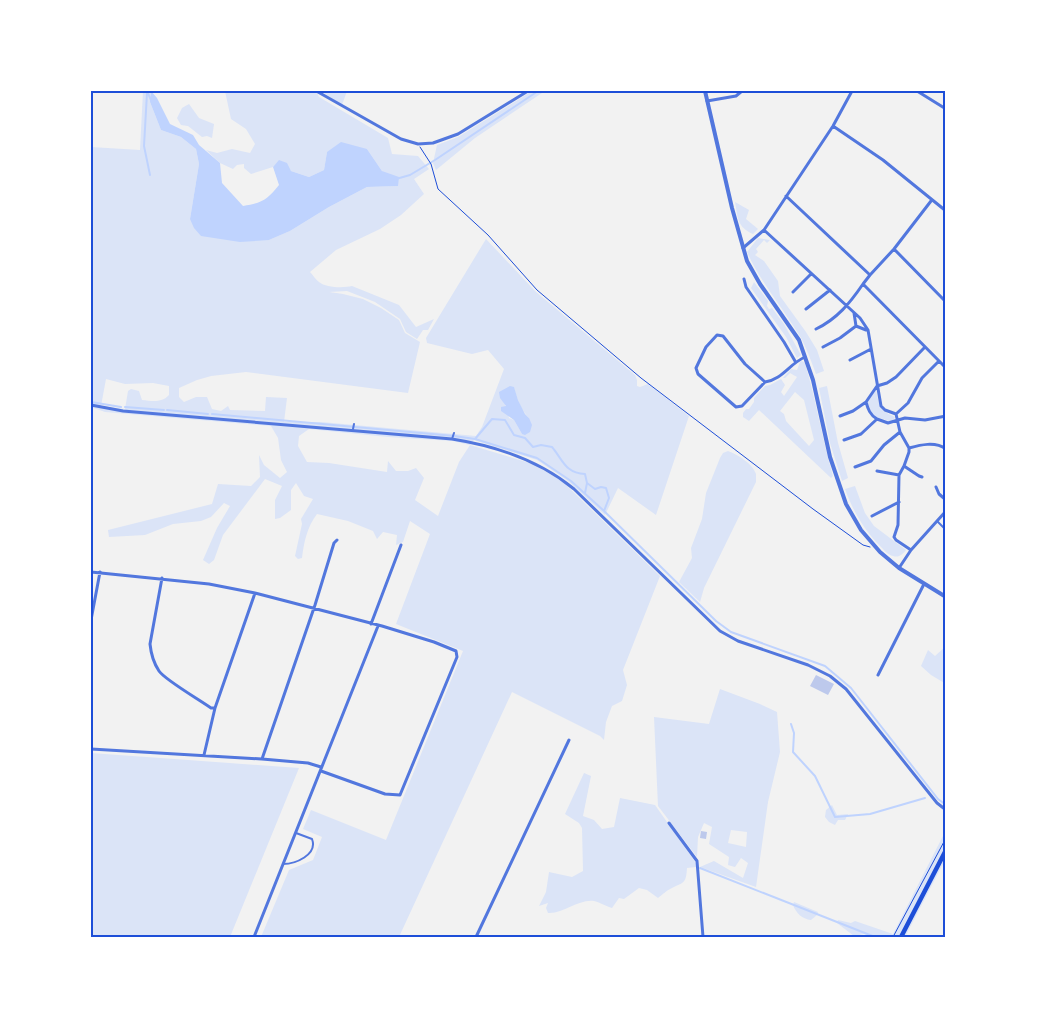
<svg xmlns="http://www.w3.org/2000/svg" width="1037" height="1028" viewBox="0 0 1037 1028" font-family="Raleway,sans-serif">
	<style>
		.green { fill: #dbe4f7; fill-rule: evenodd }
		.water { fill: #bfd3fe }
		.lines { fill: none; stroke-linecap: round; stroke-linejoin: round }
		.stream { stroke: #bfd3fe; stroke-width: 2 }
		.building { fill: #bdc9ec }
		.path { stroke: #1d4ed8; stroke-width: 1 }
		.service { stroke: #5277de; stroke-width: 2 }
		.minor { stroke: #5277de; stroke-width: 3 }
		.tertiary { stroke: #5277de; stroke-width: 4 }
		.secondary { stroke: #1d4ed8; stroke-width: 4.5 }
		.neatline { fill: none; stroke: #1d4ed8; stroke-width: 2 }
	</style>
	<rect width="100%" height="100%" fill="#f2f2f2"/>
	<path class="green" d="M143,91H151L150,102L161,130L181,137L196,149L199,164L190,219L269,240L290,231L329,207L367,187L397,186L382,171L367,149L327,152L324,170L309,177L291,171L279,161L273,167L251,174L244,168V164L237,165L233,169L220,163L206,150L217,153L232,149L250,153L255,144L246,129L231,119L225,91H309L317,93L319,97L388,138L392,154L418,156L429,169L414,179L424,194L401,215L380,229L336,250L310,272C313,275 316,280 319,282C326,288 344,288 352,286L399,305L416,327L434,319L428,330H423L417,339L406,332L400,319L375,302L347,291L329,292L343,294L363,299L381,308L399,320L405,333L420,342L408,393L246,372L211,376L197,380L179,388V397L184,402L196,397H207L212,409L221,411L228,406L230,410L265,411L266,397L287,398L284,422H321L476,436L482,427L504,369L488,350L472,354L427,343L426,338L486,239L536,292L635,375L637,380V386L640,387L648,384L689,416L656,515L618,488L605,515L568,481L537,460L474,440L470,445L533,464L562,481L660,576L623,670L627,685L622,701L612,706L606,722L604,740L600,736L512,692L399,937H261L289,870L313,860L322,837L303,829L311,810L386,840L463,651L396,624L430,534L410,521L403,542L396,545L397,535L383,532L377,539L373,531L348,521L317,514C307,527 304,542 302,558L298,559L295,556L302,524L301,519L313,499L304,496L296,483L291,490V510L280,518L275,519V500L282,486L265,479L223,535L214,560L209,564L203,560L217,528L230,506L224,503L211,517L201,521L173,524L145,535L109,537L108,530L212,504L218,484L251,486L260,477L259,455L264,465L280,478L287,472L281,460L278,438L271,426L105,412L91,407V147L140,150ZM106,379L125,384L153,383L169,386V395C162,403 152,401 142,400L139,391L131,389L128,391L125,409L101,406ZM514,388C517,398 521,410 529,418L522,434L514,420L509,418L505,404ZM309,429L388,437L453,441L470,445L459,462L438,516L415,500L424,478L416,468L408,471H396L388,461L387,472L329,463L307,462L298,446L299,436Z
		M321,91H347L342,105Z
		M532,91H545L475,138L436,170L433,163L437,145L458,137Z
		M189,104L199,118L214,124L212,138L207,136L202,137L188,126L181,125L177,118L182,108Z
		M735,202L749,210L746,219L758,229L753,234C737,227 738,218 735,202Z
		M758,238L770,240L767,243L764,240L756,249L758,252L755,255L764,261L778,281L780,296L806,332L817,350L824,371L816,374C811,361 807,349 801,338C783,308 761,283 747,252Z
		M754,282L768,301L767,306L769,309L772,308L784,324L801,355L797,358L786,337L751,288Z
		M802,361L805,363C816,400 822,438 833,476L831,478L759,410L749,421L743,417V413L746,409H749L754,402V398L765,386L770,385L781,379L785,385L781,392L784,396L797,377L790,373L785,378H783L791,369L797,370L800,362ZM795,392L804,400L814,440L809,446L786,421L784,414L780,411Z
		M827,386L838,443L848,478L842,481L830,443L819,388Z
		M876,388C878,403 880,411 895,417L893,420L889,421L873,416L867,401Z
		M728,451C737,454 753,464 756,474C756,476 756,479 756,482L704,588L700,602L679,582L692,558L691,548L702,519L706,493L720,458L723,453Z
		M855,486L865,513L874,526L906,550C903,554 899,558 893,556C888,555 884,550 880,546C864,530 853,511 845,489Z
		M946,646V684L931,675L921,666L928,650L935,656Z
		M720,689L760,704L777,712L780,752L768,802L756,887L700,867L714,861L743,878L748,863L741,858L735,867L728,865L729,857L709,844L712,827L704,823L698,837L697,857L658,806L654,717L709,724ZM731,830L747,832L746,847L728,843Z
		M91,753L299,768L230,937H91Z
		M584,773L591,776L583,816L594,820L602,829L614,827L620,798L655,805L696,863V867L687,868C686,884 684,882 672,888C667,890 662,895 658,898L647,890L639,888L624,899L619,898L612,908C606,906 599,902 594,901C578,899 564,914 548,913L546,908L548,903L539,906L546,892L549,872L572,877L583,871L582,828L579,823L565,814Z
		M832,805L837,815L848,814L845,820H838L835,825L829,822L825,817L826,810Z
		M946,830V858L905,937H871L864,934L854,936L837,923L838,920L851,923L855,921L893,934Z
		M794,902L818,912L817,915L811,920C802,919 796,913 793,905Z"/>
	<path class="water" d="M151,91L157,98L170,124L193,135L199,145L220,163L222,183L243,206C262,203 267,200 279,185L273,167L279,160L287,163L291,171L309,177L324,170L327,152L341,142L367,149L382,171L399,177L398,186L367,187L329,207L290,231L269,240L240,242L201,236L194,228L190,219L199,164L196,149L181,137L161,130L150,102Z
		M510,386L514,387L518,400L525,414L529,418L532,425L530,432L525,435L522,434L514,420L501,411V407L506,406L500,398L499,392Z"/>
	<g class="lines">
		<path class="stream" d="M147,91L151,100
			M147,93L144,146L150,175
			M396,179L410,175L435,160L538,91
			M91,402L121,407
			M125,407L164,410
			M167,410L208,414
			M212,414L454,436L475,439L492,419L505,420L514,435L525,438L533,447L541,445L552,447C563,460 565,473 585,474L587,483L595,489L601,487L606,488L609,498L604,511L716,621L731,632L825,666L851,688L938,799L946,805
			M475,439L537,458L571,481L603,510
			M585,493L587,483
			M791,724L794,733L793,752L815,776L835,817L870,814L925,798
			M700,868L875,937"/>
	</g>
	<path class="building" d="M816,675L834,684L828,695L810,686Z
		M701,831L707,832L706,839L700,838Z"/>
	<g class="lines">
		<path class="path" d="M420,147L431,164L438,189L488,235L537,290L641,378L813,509L863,545L870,547
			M893,937L946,838"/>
		<path class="service" d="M353,429L354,424
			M452,439L454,433
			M937,521L946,530
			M283,864C295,864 318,855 312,839L296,833"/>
		<path class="minor" d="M917,91L946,109
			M318,92L401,139L418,144L433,143L458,134L528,91
			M707,101L736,96L742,91
			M833,126L883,160L946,211
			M786,196L870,275L894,249L931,201
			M764,230L860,318L868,330L881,406L885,410L896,414L900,432L909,448V452L904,466L899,475L898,525L894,537L896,540L911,550
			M743,248L764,230L833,126L852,91
			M894,249L946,302
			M870,275L863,284L946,368
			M744,279L746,287L784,342L795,361
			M793,292L811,274
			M806,309L830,290
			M854,313L856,326L866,330
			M816,329C837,319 850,303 863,284
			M823,347L840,338L856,326
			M850,360L871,349
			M765,382L742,406L736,407L698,374L696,368L706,347L717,335L723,336L745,364L765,382C783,379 789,364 805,357
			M866,402C868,409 870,415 877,419
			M91,405L123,411L452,439C496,446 539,460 574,489L720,631L738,641L808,665L830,676L846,689L937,803L946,810
			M896,414L908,403L922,378L939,361
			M840,416L853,411L866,402L877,386L887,383L896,377L925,347
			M844,440L861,434L877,419L888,423L905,418L925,420L946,416
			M909,448C920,445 935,441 946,449
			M904,466L919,476L922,477
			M855,467L871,461L884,445L900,432
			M877,471L899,475
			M936,487L939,494L946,500
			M872,516L899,502
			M899,568L911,550L946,511
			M91,572L209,584L255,593L382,626L434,642L456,651L457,657L400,795L385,794L321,771
			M162,578L150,644C151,654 153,662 159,671C165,680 200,700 211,708H215
			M91,620L100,572
			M371,624L401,545
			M878,675L924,584
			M91,749L262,759L308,763L321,767
			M204,755L215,708L255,593
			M262,759L315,605L334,543L337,540
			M669,823L697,861L703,937
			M254,937L378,626
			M476,937L569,740"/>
		<path class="tertiary" d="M705,91L732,208L747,261L760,284L799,340L813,380L830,457L846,504L861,530L880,552L899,568L946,597"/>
		<path class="secondary" d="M901,937L946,850"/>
	</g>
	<rect width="1037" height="1028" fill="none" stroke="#ffffff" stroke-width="185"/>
	<rect x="92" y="92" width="852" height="844" class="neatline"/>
</svg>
